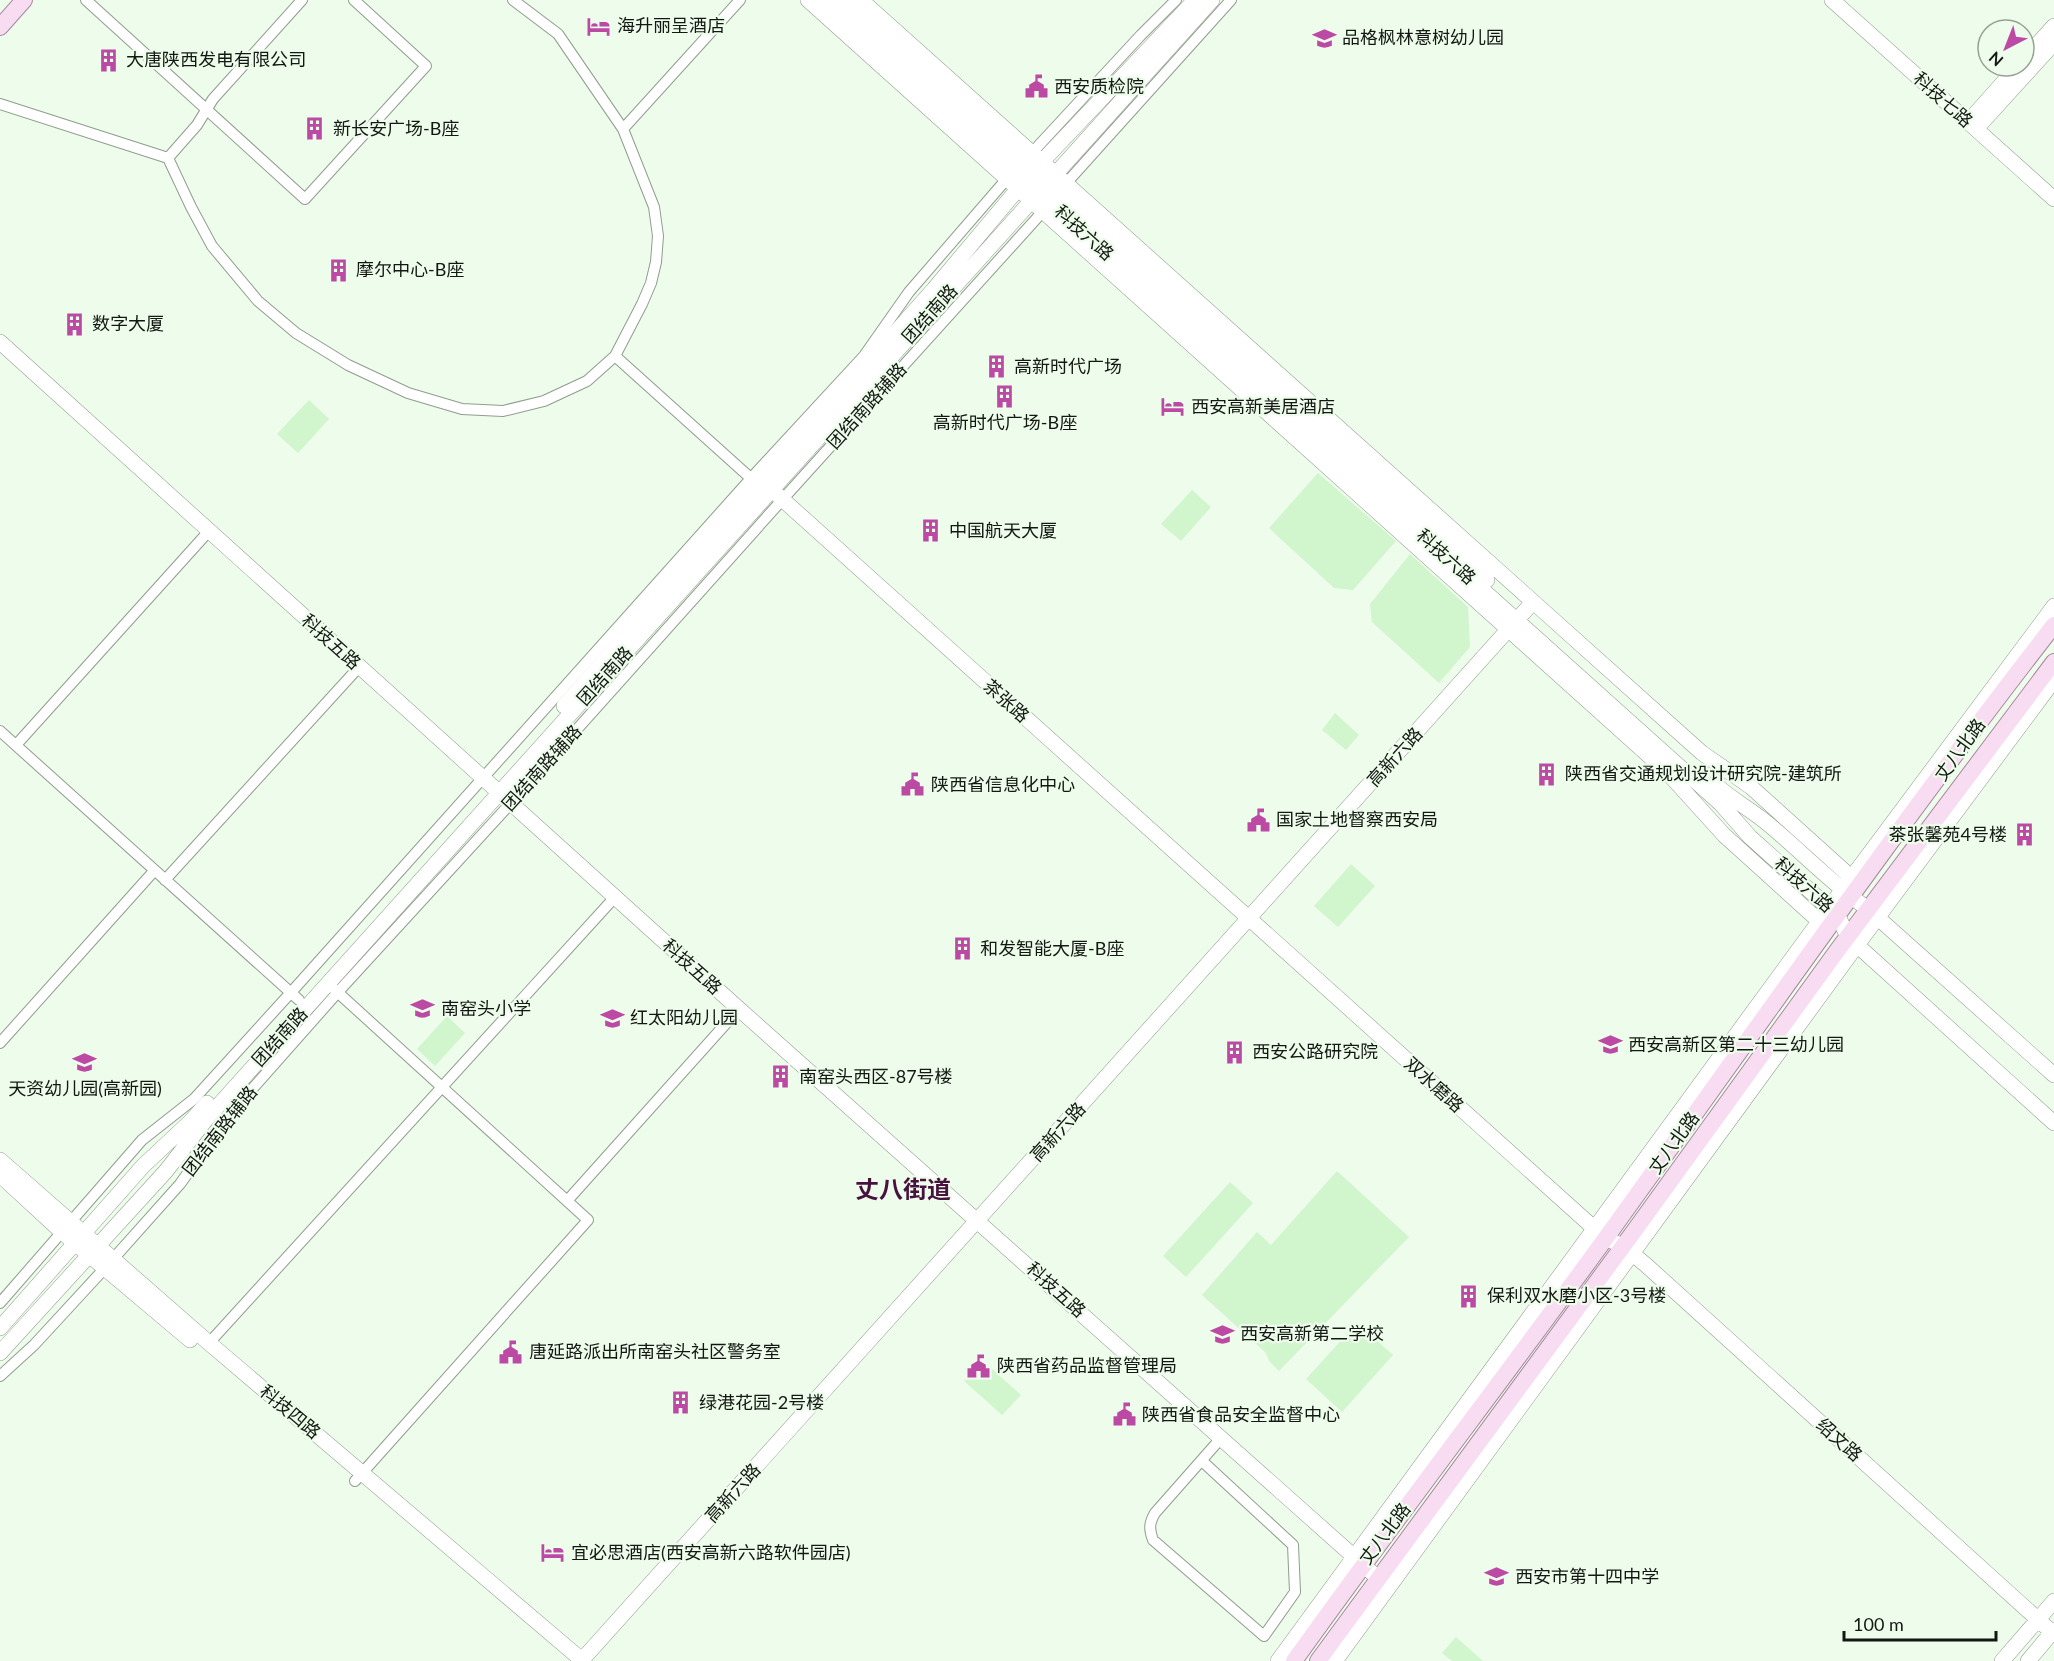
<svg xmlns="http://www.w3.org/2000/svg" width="2054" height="1661" viewBox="0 0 2054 1661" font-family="Lato,'Noto Sans SC',sans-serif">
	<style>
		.green { fill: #d1f5cc }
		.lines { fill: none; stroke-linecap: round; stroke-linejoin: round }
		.street-casing { stroke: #909d8e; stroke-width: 12 }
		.secondary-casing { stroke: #909d8e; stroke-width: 16 }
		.primary-casing { stroke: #a5889c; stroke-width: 18 }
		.street { stroke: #fff; stroke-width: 10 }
		.secondary { stroke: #fff; stroke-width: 15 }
		.primary { stroke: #f8dcf1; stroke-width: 16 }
		.labels { text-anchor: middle; stroke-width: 4.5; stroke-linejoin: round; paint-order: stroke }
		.poi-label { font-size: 18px; fill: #131812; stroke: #eefcec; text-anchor: start }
		.street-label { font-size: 18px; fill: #131812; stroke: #eefcec }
		.district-label { font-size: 24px; font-weight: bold; fill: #48123e; stroke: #eefcec }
	</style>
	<rect width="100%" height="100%" fill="#eefcec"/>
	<path class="green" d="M309,400L329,419L298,453L277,434Z
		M1318,473L1396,541L1353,590L1334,588L1269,528Z
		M1192,490L1211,507L1181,541L1161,524Z
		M1410,554L1468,607L1470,647L1439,683L1372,622L1370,604Z
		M1335,713L1359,735L1346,750L1322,730Z
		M1351,864L1375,886L1338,927L1314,906Z
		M447,1016L465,1033L435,1066L417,1049Z
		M1337,1171L1409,1237L1279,1371L1270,1362L1265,1352L1202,1295L1257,1232L1271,1245Z
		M1230,1182L1253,1203L1186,1277L1163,1256Z
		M1357,1323L1393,1355L1342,1412L1306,1379Z
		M982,1360L1021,1395L1002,1415L964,1381Z
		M1456,1637L1483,1661H1452L1442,1653Z"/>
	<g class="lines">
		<defs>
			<path id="street" d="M86,0L305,199L426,66L354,0
				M0,104L168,158L191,207L212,246L258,301L296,333L348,365L408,393L462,409L503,411L544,401L587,381L615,356L642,304L651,283L656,262L658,236L654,207L623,129L558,34L513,0
				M623,129L740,0
				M1028,157L1141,35L1176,0
				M168,158L197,125L213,99L302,0
				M1061,189L1231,0
				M615,356L755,482
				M0,731L299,1000
				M16,745L209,531
				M165,880L359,667
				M334,989L588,1220L355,1481
				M0,1043L154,871
				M567,1201L739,1009
				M0,1303L142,1140L194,1099L295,988L754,475L864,356L909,292L1011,174
				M209,1343L615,897
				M0,1376L34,1345L105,1268L180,1184L231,1113L338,992L511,803L782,500L1046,208
				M1202,1461L1293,1545L1295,1592L1264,1636L1153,1540C1149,1529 1149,1523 1155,1513L1222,1437"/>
			<path id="secondary" d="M808,0L1666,771L1724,835L1820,922L1838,916
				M826,0L1721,804L1750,837L1838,916L1848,937L2054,1123
				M842,0L1487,580
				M861,0L1702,753L1751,787L1852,878L1851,898
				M1832,0L2054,199
				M2024,59L2054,26
				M1968,122L2018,66
				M1976,129L2054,43
				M0,342L739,1009L1388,1587
				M763,487L772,490L1605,1238L1623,1246L1646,1265L2054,1634
				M564,706L934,289L1033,171L1195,0
				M1715,784C1731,799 1750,809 1767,823C1801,851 1832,884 1868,909L2054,1075
				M0,1160L209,1343L583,1661
				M0,1175L63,1233L190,1340
				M0,1328L143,1166L192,1120L207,1103
				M0,1353L166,1171L208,1117L1212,0
				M581,1661L1533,602
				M1278,1661L1829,908L2054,606
				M1335,1661L1857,945L2054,680
				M2002,1661L2054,1601
				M2028,1661L2054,1630"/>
			<path id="primary" d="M0,27L24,0
				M1294,1661C1397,1517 1504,1378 1608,1235C1755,1031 1899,824 2054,625
				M1318,1661L1635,1230L1837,951L2054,662"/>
		</defs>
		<use href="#street" class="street-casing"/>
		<use href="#secondary" class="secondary-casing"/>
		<use href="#primary" class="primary-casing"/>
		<use href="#street" class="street"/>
		<use href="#secondary" class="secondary"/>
		<use href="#primary" class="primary"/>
	</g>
	<defs>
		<symbol id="hotel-bare" viewBox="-9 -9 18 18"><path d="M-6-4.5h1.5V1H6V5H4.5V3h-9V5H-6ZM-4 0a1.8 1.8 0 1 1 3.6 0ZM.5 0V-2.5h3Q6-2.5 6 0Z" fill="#bc4aa5" stroke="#eefcec" stroke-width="2.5" paint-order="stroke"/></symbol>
		<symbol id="school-bare" viewBox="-9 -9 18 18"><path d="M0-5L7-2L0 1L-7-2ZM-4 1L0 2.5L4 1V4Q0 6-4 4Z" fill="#bc4aa5" stroke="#eefcec" stroke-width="2.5" paint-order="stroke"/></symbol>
		<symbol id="building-bare" viewBox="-9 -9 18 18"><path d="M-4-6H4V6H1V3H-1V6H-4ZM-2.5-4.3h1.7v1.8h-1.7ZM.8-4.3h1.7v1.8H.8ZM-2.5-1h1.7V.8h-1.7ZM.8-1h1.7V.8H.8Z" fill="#bc4aa5" stroke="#eefcec" stroke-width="2.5" paint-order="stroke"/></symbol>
		<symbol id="civic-bare" viewBox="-9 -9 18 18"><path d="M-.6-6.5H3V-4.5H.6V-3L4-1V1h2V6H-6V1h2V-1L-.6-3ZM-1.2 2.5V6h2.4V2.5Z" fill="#bc4aa5" stroke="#eefcec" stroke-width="2.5" paint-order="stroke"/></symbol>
	</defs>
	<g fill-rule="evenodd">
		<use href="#hotel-bare" x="582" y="10" width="33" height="33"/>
		<use href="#school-bare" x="1308" y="22" width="33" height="33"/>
		<use href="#building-bare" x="92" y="44" width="33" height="33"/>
		<use href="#civic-bare" x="1020" y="70" width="33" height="33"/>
		<use href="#building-bare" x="298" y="112" width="33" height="33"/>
		<use href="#building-bare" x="322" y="254" width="33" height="33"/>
		<use href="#building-bare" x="58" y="308" width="33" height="33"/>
		<use href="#building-bare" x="980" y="350" width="33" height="33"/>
		<use href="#building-bare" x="988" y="380" width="33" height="33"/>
		<use href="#hotel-bare" x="1156" y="390" width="33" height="33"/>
		<use href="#building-bare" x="914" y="514" width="33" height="33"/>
		<use href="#building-bare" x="1530" y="758" width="33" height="33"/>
		<use href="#civic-bare" x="896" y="768" width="33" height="33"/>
		<use href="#civic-bare" x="1242" y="804" width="33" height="33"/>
		<use href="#building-bare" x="2008" y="818" width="33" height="33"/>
		<use href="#building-bare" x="946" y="932" width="33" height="33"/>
		<use href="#school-bare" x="406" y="992" width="33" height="33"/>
		<use href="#school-bare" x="596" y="1002" width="33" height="33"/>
		<use href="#school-bare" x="1594" y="1028" width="33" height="33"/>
		<use href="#building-bare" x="1218" y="1036" width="33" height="33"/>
		<use href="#school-bare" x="68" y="1046" width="33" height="33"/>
		<use href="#building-bare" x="764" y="1060" width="33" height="33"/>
		<use href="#building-bare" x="1452" y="1280" width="33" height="33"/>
		<use href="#school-bare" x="1206" y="1318" width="33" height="33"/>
		<use href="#civic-bare" x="494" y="1336" width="33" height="33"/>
		<use href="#civic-bare" x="962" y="1350" width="33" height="33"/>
		<use href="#building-bare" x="664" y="1386" width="33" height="33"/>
		<use href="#civic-bare" x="1108" y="1398" width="33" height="33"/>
		<use href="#hotel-bare" x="536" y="1536" width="33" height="33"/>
		<use href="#school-bare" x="1480" y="1560" width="33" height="33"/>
	</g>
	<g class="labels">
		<g class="poi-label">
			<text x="617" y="32">海升丽呈酒店</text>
			<text x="1342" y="44">品格枫林意树幼儿园</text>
			<text x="126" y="66">大唐陕西发电有限公司</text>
			<text x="1054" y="93">西安质检院</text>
			<text x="333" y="135">新长安广场-B座</text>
			<text x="356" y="276">摩尔中心-B座</text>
			<text x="92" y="330">数字大厦</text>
			<text x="1014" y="373">高新时代广场</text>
			<text x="1191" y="413">西安高新美居酒店</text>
			<text x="1005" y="429" text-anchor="middle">高新时代广场-B座</text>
			<text x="949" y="537">中国航天大厦</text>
			<text x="1565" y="780">陕西省交通规划设计研究院-建筑所</text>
			<text x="931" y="791">陕西省信息化中心</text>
			<text x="1276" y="826">国家土地督察西安局</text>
			<text x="2007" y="841" text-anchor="end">茶张馨苑4号楼</text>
			<text x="980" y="955">和发智能大厦-B座</text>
			<text x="441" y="1015">南窑头小学</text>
			<text x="630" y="1024">红太阳幼儿园</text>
			<text x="1628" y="1051">西安高新区第二十三幼儿园</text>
			<text x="1252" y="1058">西安公路研究院</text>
			<text x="799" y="1083">南窑头西区-87号楼</text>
			<text x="85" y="1095" text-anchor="middle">天资幼儿园(高新园)</text>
			<text x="1487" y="1302">保利双水磨小区-3号楼</text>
			<text x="1240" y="1340">西安高新第二学校</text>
			<text x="529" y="1358">唐延路派出所南窑头社区警务室</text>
			<text x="997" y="1372">陕西省药品监督管理局</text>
			<text x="699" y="1409">绿港花园-2号楼</text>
			<text x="1142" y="1421">陕西省食品安全监督中心</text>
			<text x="571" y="1559">宜必思酒店(西安高新六路软件园店)</text>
			<text x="1515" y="1583">西安市第十四中学</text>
		</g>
		<g class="street-label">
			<text transform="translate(1943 100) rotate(42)" y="6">科技七路</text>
			<text transform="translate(1084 233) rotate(42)" y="6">科技六路</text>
			<text transform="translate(930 314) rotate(-48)" y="6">团结南路</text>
			<text transform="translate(867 406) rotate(-48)" y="6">团结南路辅路</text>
			<text transform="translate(1446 557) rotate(42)" y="6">科技六路</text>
			<text transform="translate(331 642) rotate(42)" y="6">科技五路</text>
			<text transform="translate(605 676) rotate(-48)" y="6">团结南路</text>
			<text transform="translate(1006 701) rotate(42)" y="6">茶张路</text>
			<text transform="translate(1960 750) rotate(-54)" y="6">丈八北路</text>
			<text transform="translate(1395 757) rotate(-48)" y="6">高新六路</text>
			<text transform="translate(542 768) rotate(-48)" y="6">团结南路辅路</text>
			<text transform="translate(1804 885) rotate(42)" y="6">科技六路</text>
			<text transform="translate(692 967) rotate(42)" y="6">科技五路</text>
			<text transform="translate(280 1037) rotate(-48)" y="6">团结南路</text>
			<text transform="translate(1434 1085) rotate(42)" y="6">双水磨路</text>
			<text transform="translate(220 1131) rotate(-52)" y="6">团结南路辅路</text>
			<text transform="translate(1058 1132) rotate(-48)" y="6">高新六路</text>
			<text transform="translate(1674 1143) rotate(-54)" y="6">丈八北路</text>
			<text transform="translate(1056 1290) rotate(42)" y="6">科技五路</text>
			<text transform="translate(290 1412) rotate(40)" y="6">科技四路</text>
			<text transform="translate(1839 1440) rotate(42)" y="6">绍文路</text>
			<text transform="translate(733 1493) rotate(-48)" y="6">高新六路</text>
			<text transform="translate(1385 1534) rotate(-53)" y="6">丈八北路</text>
		</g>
		<g class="district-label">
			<text x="903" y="1198">丈八街道</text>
		</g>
	</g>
	<g transform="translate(2006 48) rotate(222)"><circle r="28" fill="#eefcec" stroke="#96a195" stroke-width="1.5"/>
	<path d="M0-4.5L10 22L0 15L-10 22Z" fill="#bc4aa5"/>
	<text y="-9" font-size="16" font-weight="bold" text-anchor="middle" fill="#131812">N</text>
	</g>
	<path d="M1844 1631v9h152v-9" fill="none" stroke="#131812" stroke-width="3"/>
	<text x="1853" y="1631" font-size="18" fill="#131812" stroke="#eefcec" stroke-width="4.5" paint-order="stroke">100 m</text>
</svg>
